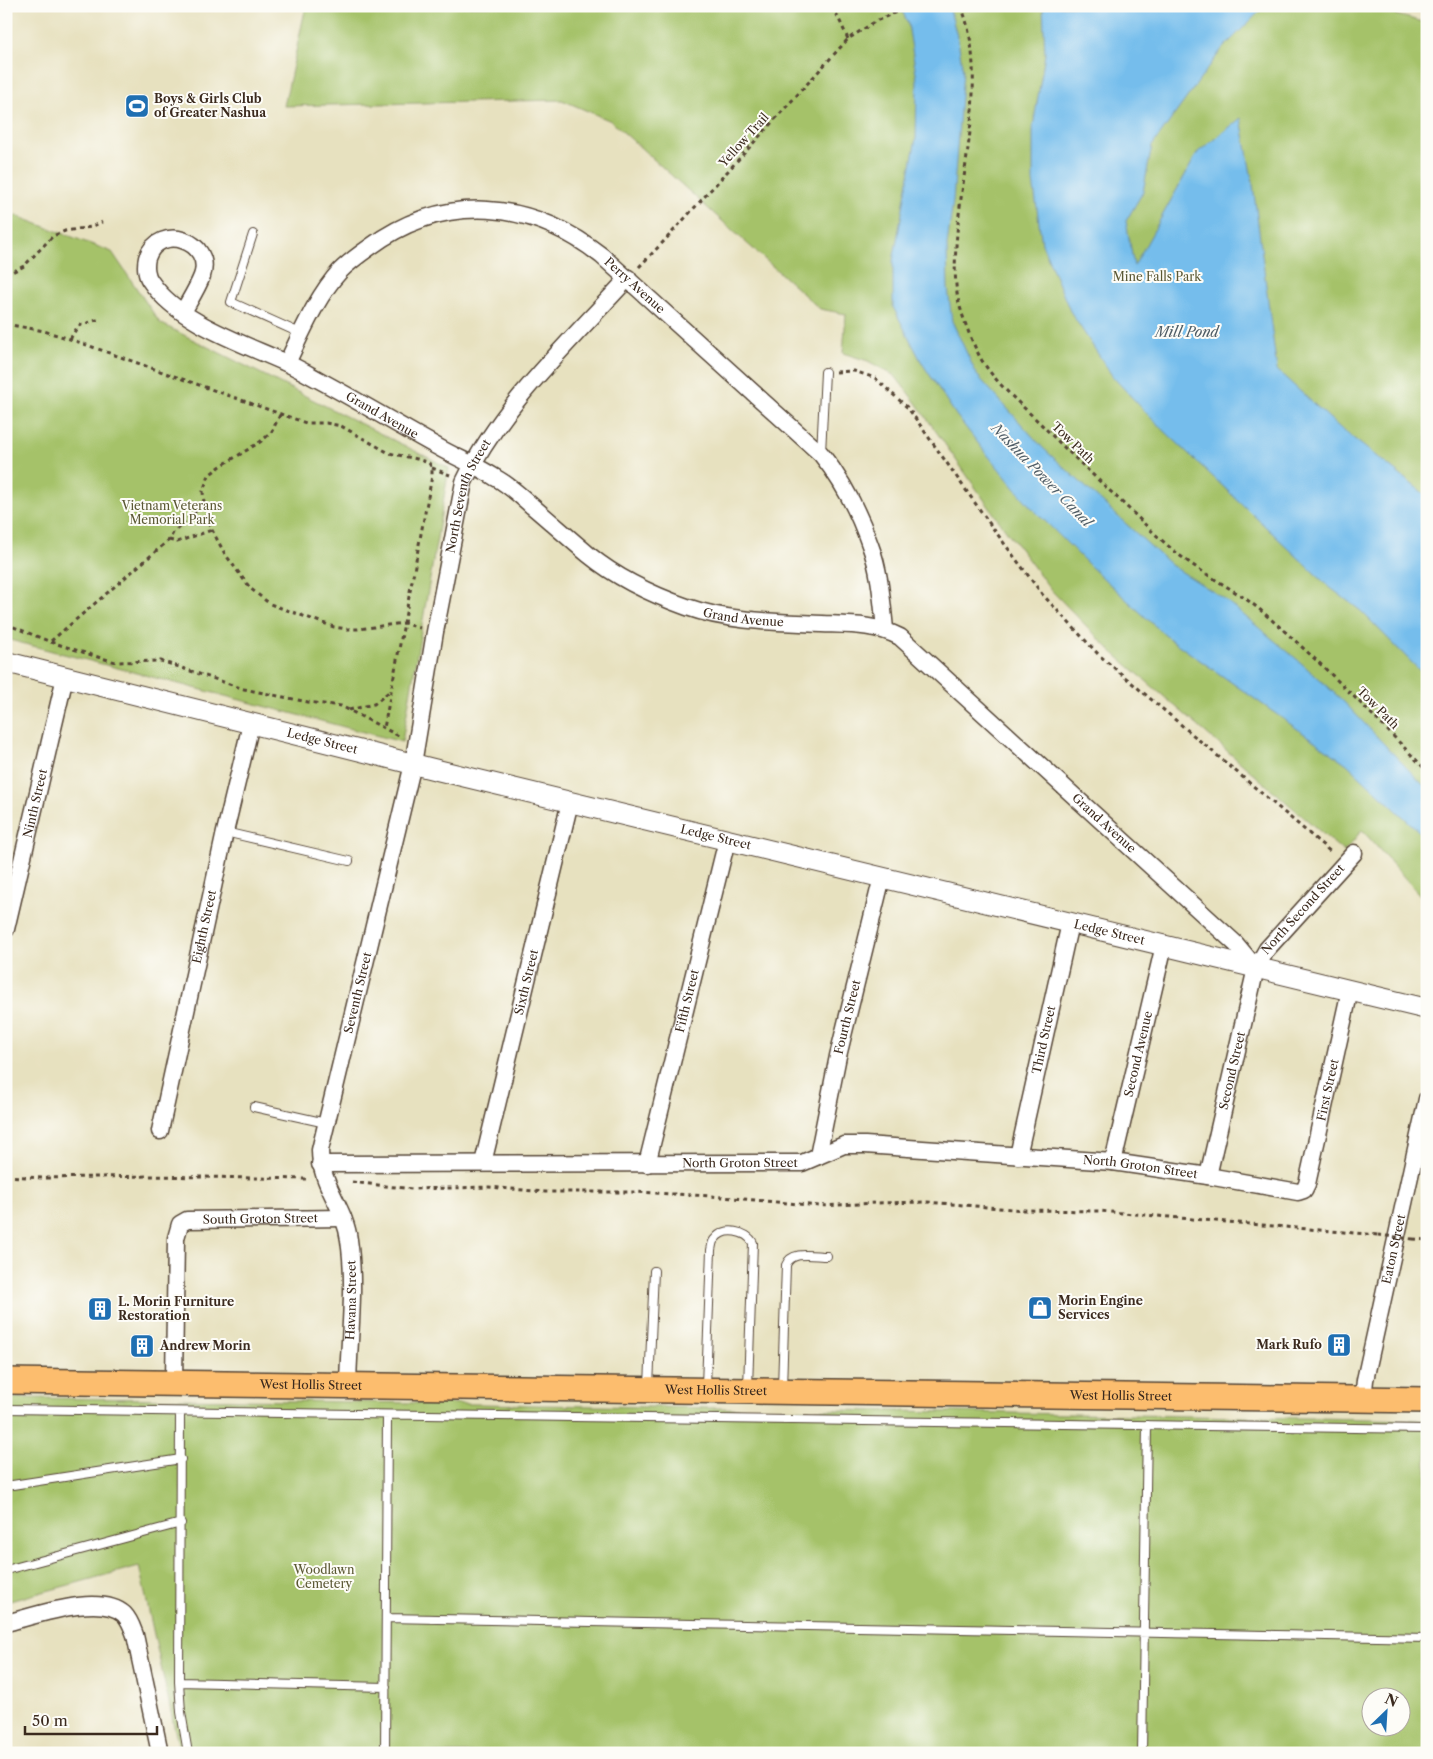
<svg xmlns="http://www.w3.org/2000/svg" width="1433" height="1759" viewBox="0 0 1433 1759" font-family="'Libre Caslon Text',serif">
	<style>
		.green { fill: #a5c269; stroke: #707644; fill-rule: evenodd }
		.water { fill: #74bdec; stroke: #587485 }
		.lines { fill: none; stroke-linecap: round; stroke-linejoin: round }
		.service-casing { stroke: #554536; stroke-width: 10 }
		.minor-casing { stroke: #554536; stroke-width: 19 }
		.tertiary-casing { stroke: #554536; stroke-width: 22 }
		.primary-casing { stroke: #554536; stroke-width: 28 }
		.path { stroke: #554536; stroke-width: 3; stroke-dasharray: 4 4; stroke-linecap: butt }
		.service { stroke: #fff; stroke-width: 8 }
		.minor { stroke: #fff; stroke-width: 16 }
		.tertiary { stroke: #fff; stroke-width: 20 }
		.primary { stroke: #fcbd6e; stroke-width: 25 }
		.path-bridge { stroke: #554536; stroke-width: 3; stroke-dasharray: 4 4; stroke-linecap: butt }
		.labels { text-anchor: middle; stroke-width: 4; stroke-linejoin: round; paint-order: stroke }
		.poi-label { font-size: 12px; font-weight: bold; fill: #3b2a1e; stroke: #fdfcf7; text-anchor: start }
		.street-label { font-size: 12px; fill: #3b2a1e; stroke: #fdfcf7 }
		.park-label { font-size: 12px; fill: #5b5834; stroke: #fdfcf7 }
		.water-label { font-size: 14px; font-style: italic; fill: #4f5d66; stroke: #fdfcf7 }
	</style>
	<rect width="100%" height="100%" fill="#fdfcf7"/>
	<filter id="ink" filterUnits="userSpaceOnUse"><feTurbulence type="fractalNoise" baseFrequency=".02" numOctaves="2"/><feDisplacementMap in="SourceGraphic" scale="10" xChannelSelector="R" yChannelSelector="G"/><feConvolveMatrix kernelMatrix="1 2 1 2 8 2 1 2 1" color-interpolation-filters="sRGB"/></filter>
	<filter id="wash" filterUnits="userSpaceOnUse"><feTurbulence type="fractalNoise" baseFrequency=".0096" numOctaves="4" result="noise"/><feDisplacementMap in="SourceGraphic" scale="20" xChannelSelector="R" yChannelSelector="G"/><feGaussianBlur stdDeviation="1.12" result="paint"/><feColorMatrix in="noise" values="0 0 0 0 0 0 0 0 0 0 0 0 0 0 0 0 0 1.4 0 .05"/><feComposite in="paint" operator="in"/></filter>
	<g filter="url(#wash)">
		<rect width="100%" height="100%" fill="#e7e1bf"/>
		<path class="green" d="M306,6H1362L1427,23V903L1362,830L1344,852L1109,649L1052,591L999,521L916,403L895,376L868,361L843,353L846,314L820,309L611,121L562,100L284,106Z
			M6,212L112,252L160,323L449,468L402,742L6,639Z
			M6,1398L176,1399L1427,1420V1753H180L139,1566L6,1602ZM1370,1696H1400V1726H1370Z"/>
		<path class="water" d="M900,6H949L958,40L963,71L953,201L947,245L948,288L952,321L977,375L1043,448L1171,565L1223,598L1299,661L1342,700L1427,789V839L1347,764L1167,637L1090,566L1030,506L985,452L956,415L922,363L893,307V261L916,138L917,80L908,24Z
			M1043,6H1265L1222,49L1152,146L1143,192L1126,221L1134,266L1198,152L1241,118L1253,185L1277,370L1339,427L1427,496V678L1361,611L1328,586L1152,419L1113,377L1070,311L1042,244L1033,181V127L1045,54Z"/>
	</g>
	<g filter="url(#ink)">
		<g class="lines">
			<defs>
				<path id="service" d="M253,234L231,302L302,334
					M821,453L825,372
					M225,832L349,861
					M254,1107L326,1123
					M649,1386L654,1271
					M706,1386L711,1250C712,1246 712,1241 715,1239C724,1226 747,1231 753,1243L748,1387
					M782,1388L786,1265C792,1250 813,1256 827,1256
					M6,1409L1427,1429
					M180,1412L179,1682L181,1712L188,1753
					M6,1486L181,1459
					M6,1570L181,1523
					M386,1618L1427,1638
					M179,1682L386,1687
					M385,1753L387,1415
					M1142,1753L1147,1425"/>
				<g id="minor">
					<path id="s1" d="M183,312C189,301 197,289 202,276C214,241 159,222 147,258C145,266 146,276 151,282C178,322 242,343 284,362C296,367 308,374 319,380C360,402 398,425 438,447C457,458 478,466 496,478C509,485 521,496 532,506C551,522 570,539 589,555C617,578 653,595 687,607C729,622 777,622 822,624C850,625 875,624 900,637L1236,944L1256,968"/>
					<path id="s2" d="M287,363C302,332 317,296 340,271C349,262 360,254 370,247C445,192 531,200 602,256L821,454C842,480 859,513 870,545C880,571 882,601 885,629"/>
					<path id="s3" d="M6,929L65,677"/>
					<path id="s4" d="M160,1131L225,832L251,724"/>
					<path id="s5" d="M818,1156L838,1056L882,877"/>
					<path id="s6" d="M1018,1156L1070,923"/>
					<path id="s7" d="M1113,1162L1164,945"/>
					<path id="s8" d="M483,1163L570,802"/>
					<path id="s9" d="M320,1164L802,1163L844,1145H865L1113,1162L1208,1176L1298,1192L1304,1190L1307,1184L1350,990"/>
					<path id="s10" d="M647,1164L727,840"/>
					<path id="s11" d="M1208,1176L1256,968L1267,949L1354,853"/>
					<path id="s12" d="M174,1382L176,1238L180,1224L187,1220L343,1218"/>
					<path id="s13" d="M348,1384C349,1337 356,1287 349,1240C345,1207 320,1185 320,1150L413,764L435,632L464,482C501,405 571,341 628,278"/>
					<path id="s14" d="M1363,1400L1365,1380L1427,1099"/>
					<path d="M6,1623C35,1616 100,1592 124,1614C130,1620 132,1627 135,1635L160,1753"/>
				</g>
				<g id="tertiary">
					<path id="s15" d="M6,662L433,769L1427,1009"/>
				</g>
				<g id="primary">
					<path id="s16" d="M6,1381L1427,1400"/>
				</g>
			</defs>
			<use href="#service" class="service-casing"/>
			<use href="#minor" class="minor-casing"/>
			<use href="#tertiary" class="tertiary-casing"/>
			<use href="#primary" class="primary-casing"/>
			<path class="path" d="M833,6L848,39
				M961,6C988,71 963,164 957,233C955,258 953,285 961,310C966,327 973,344 981,359C997,385 1023,406 1044,427C1071,455 1100,481 1128,508C1148,527 1167,547 1190,563C1215,581 1243,594 1266,615C1323,664 1375,717 1427,771
				M639,267L666,239L848,39L876,21L910,6
				M6,275L24,266L53,236L65,231L91,227L102,222
				M6,324L44,331L70,339L306,423H326L341,426L389,453L417,459L429,463L432,468V476L384,728
				M70,339L78,326L100,319
				M836,372L854,371L875,378L908,408L992,527L1042,594L1099,655L1332,853
				M280,415L271,433L260,442L221,466L209,475L203,491L204,503L212,530L225,554L250,588L270,604L334,627L347,629H358L404,623L420,628
				M432,468L450,475
				M169,540L177,542L212,530
				M6,624L51,642L101,658L116,662L161,661L244,689L308,702L341,706L399,736
				M51,641L169,540L173,533L204,503
				M349,710L374,704L390,691
				M6,1176L44,1178L151,1176L308,1179
				M352,1182L412,1189L489,1187L545,1192H636L711,1196L820,1206L876,1203L927,1202L1024,1210L1099,1211L1134,1214L1378,1235
				M1413,1239L1427,1240"/>
			<use href="#service" class="service"/>
			<use href="#minor" class="minor"/>
			<use href="#tertiary" class="tertiary"/>
			<use href="#primary" class="primary"/>
			<path class="path-bridge" d="M1378,1235L1413,1239"/>
		</g>
	</g>
	<defs>
		<symbol id="stadium-square" viewBox="-11 -11 22 22"><rect x="-9" y="-9" width="18" height="18" rx="4" fill="#1f6fb2" stroke="#fdfcf7"/><path d="M0-5a6.5 5 0 1 0 0 10a6.5 5 0 1 0 0-10ZM-3.5-1.8h7v3.6h-7Z" fill="#fff"/></symbol>
		<symbol id="shop-square" viewBox="-11 -11 22 22"><rect x="-9" y="-9" width="18" height="18" rx="4" fill="#1f6fb2" stroke="#fdfcf7"/><path d="M-5-2.5h2.3a2.7 3.5 0 0 1 5.4 0H5L5.5 6h-11ZM-1.5-2.5h3a1.5 2.3 0 0 0-3 0Z" fill="#fff"/></symbol>
		<symbol id="building-square" viewBox="-11 -11 22 22"><rect x="-9" y="-9" width="18" height="18" rx="4" fill="#1f6fb2" stroke="#fdfcf7"/><path d="M-4-6H4V6H1V3H-1V6H-4ZM-2.5-4.3h1.7v1.8h-1.7ZM.8-4.3h1.7v1.8H.8ZM-2.5-1h1.7V.8h-1.7ZM.8-1h1.7V.8H.8Z" fill="#fff"/></symbol>
	</defs>
	<g fill-rule="evenodd">
		<use href="#stadium-square" x="123" y="92" width="28" height="28"/>
		<use href="#shop-square" x="1026" y="1294" width="28" height="28"/>
		<use href="#building-square" x="86" y="1295" width="28" height="28"/>
		<use href="#building-square" x="1325" y="1331" width="28" height="28"/>
		<use href="#building-square" x="128" y="1332" width="28" height="28"/>
	</g>
	<g class="labels">
		<g class="poi-label">
			<text x="154" y="103">Boys &amp; Girls Club<tspan x="154" dy="14">of Greater Nashua</tspan></text>
			<text x="1058" y="1305">Morin Engine<tspan x="1058" dy="14">Services</tspan></text>
			<text x="118" y="1306">L. Morin Furniture<tspan x="118" dy="14">Restoration</tspan></text>
			<text x="1322" y="1349" text-anchor="end">Mark Rufo</text>
			<text x="160" y="1350">Andrew Morin</text>
		</g>
		<g class="street-label">
			<text transform="translate(744 140) rotate(-48)" y="4">Yellow Trail</text>
			<text dy="4" stroke="none"><textPath href="#s2" startOffset="440">Perry Avenue</textPath></text>
			<text dy="4" stroke="none"><textPath href="#s1" startOffset="425">Grand Avenue</textPath></text>
			<text transform="translate(1073 443) rotate(44)" y="4">Tow Path</text>
			<text dy="4" stroke="none"><textPath href="#s13" startOffset="911">North Seventh Street</textPath></text>
			<text dy="4" stroke="none"><textPath href="#s1" startOffset="845">Grand Avenue</textPath></text>
			<text transform="translate(1378 708) rotate(45)" y="4">Tow Path</text>
			<text dy="4" stroke="none"><textPath href="#s15" startOffset="326">Ledge Street</textPath></text>
			<text dy="4" stroke="none"><textPath href="#s3" startOffset="129">Ninth Street</textPath></text>
			<text dy="4" stroke="none"><textPath href="#s1" startOffset="1280">Grand Avenue</textPath></text>
			<text dy="4" stroke="none"><textPath href="#s15" startOffset="731">Ledge Street</textPath></text>
			<text dy="4" stroke="none"><textPath href="#s11" startOffset="289">North Second Street</textPath></text>
			<text dy="4" stroke="none"><textPath href="#s4" startOffset="209">Eighth Street</textPath></text>
			<text dy="4" stroke="none"><textPath href="#s15" startOffset="1136">Ledge Street</textPath></text>
			<text dy="4" stroke="none"><textPath href="#s8" startOffset="186">Sixth Street</textPath></text>
			<text dy="4" stroke="none"><textPath href="#s13" startOffset="401">Seventh Street</textPath></text>
			<text dy="4" stroke="none"><textPath href="#s10" startOffset="168">Fifth Street</textPath></text>
			<text dy="4" stroke="none"><textPath href="#s5" startOffset="142">Fourth Street</textPath></text>
			<text dy="4" stroke="none"><textPath href="#s6" startOffset="119">Third Street</textPath></text>
			<text dy="4" stroke="none"><textPath href="#s7" startOffset="111">Second Avenue</textPath></text>
			<text dy="4" stroke="none"><textPath href="#s11" startOffset="108">Second Street</textPath></text>
			<text dy="4" stroke="none"><textPath href="#s9" startOffset="1094">First Street</textPath></text>
			<text dy="4" stroke="none"><textPath href="#s9" startOffset="420">North Groton Street</textPath></text>
			<text dy="4" stroke="none"><textPath href="#s9" startOffset="825">North Groton Street</textPath></text>
			<text dy="4" stroke="none"><textPath href="#s12" startOffset="240">South Groton Street</textPath></text>
			<text dy="4" stroke="none"><textPath href="#s14" startOffset="154">Eaton Street</textPath></text>
			<text dy="4" stroke="none"><textPath href="#s13" startOffset="84">Havana Street</textPath></text>
			<text dy="4" stroke="none"><textPath href="#s16" startOffset="305">West Hollis Street</textPath></text>
			<text dy="4" stroke="none"><textPath href="#s16" startOffset="710">West Hollis Street</textPath></text>
			<text dy="4" stroke="none"><textPath href="#s16" startOffset="1115">West Hollis Street</textPath></text>
		</g>
		<g class="park-label">
			<text x="1157" y="281">Mine Falls Park</text>
			<text x="172" y="510">Vietnam Veterans<tspan x="172" dy="14">Memorial Park</tspan></text>
			<text x="324" y="1574">Woodlawn<tspan x="324" dy="14">Cemetery</tspan></text>
		</g>
		<g class="water-label">
			<text x="1187" y="337">Mill Pond</text>
			<text transform="translate(1042 475) rotate(46)" y="5">Nashua Power Canal</text>
		</g>
	</g>
	<rect width="1433" height="1759" fill="none" stroke="#fdfcf7" stroke-width="25"/>
	<g transform="translate(1386 1712) rotate(25)"><circle r="24" fill="#fdfcf7" stroke="#afa8a0"/>
	<path d="M0-4L9 19L0 12L-9 19Z" fill="#1f6fb2"/>
	<text y="-8" font-size="14" font-weight="bold" text-anchor="middle" fill="#3b2a1e">N</text>
	</g>
	<path d="M25 1726v8h132v-8" fill="none" stroke="#3b2a1e" stroke-width="2.5"/>
	<text x="32" y="1726" font-size="15" fill="#3b2a1e" stroke="#fdfcf7" stroke-width="4" paint-order="stroke">50 m</text>
</svg>
